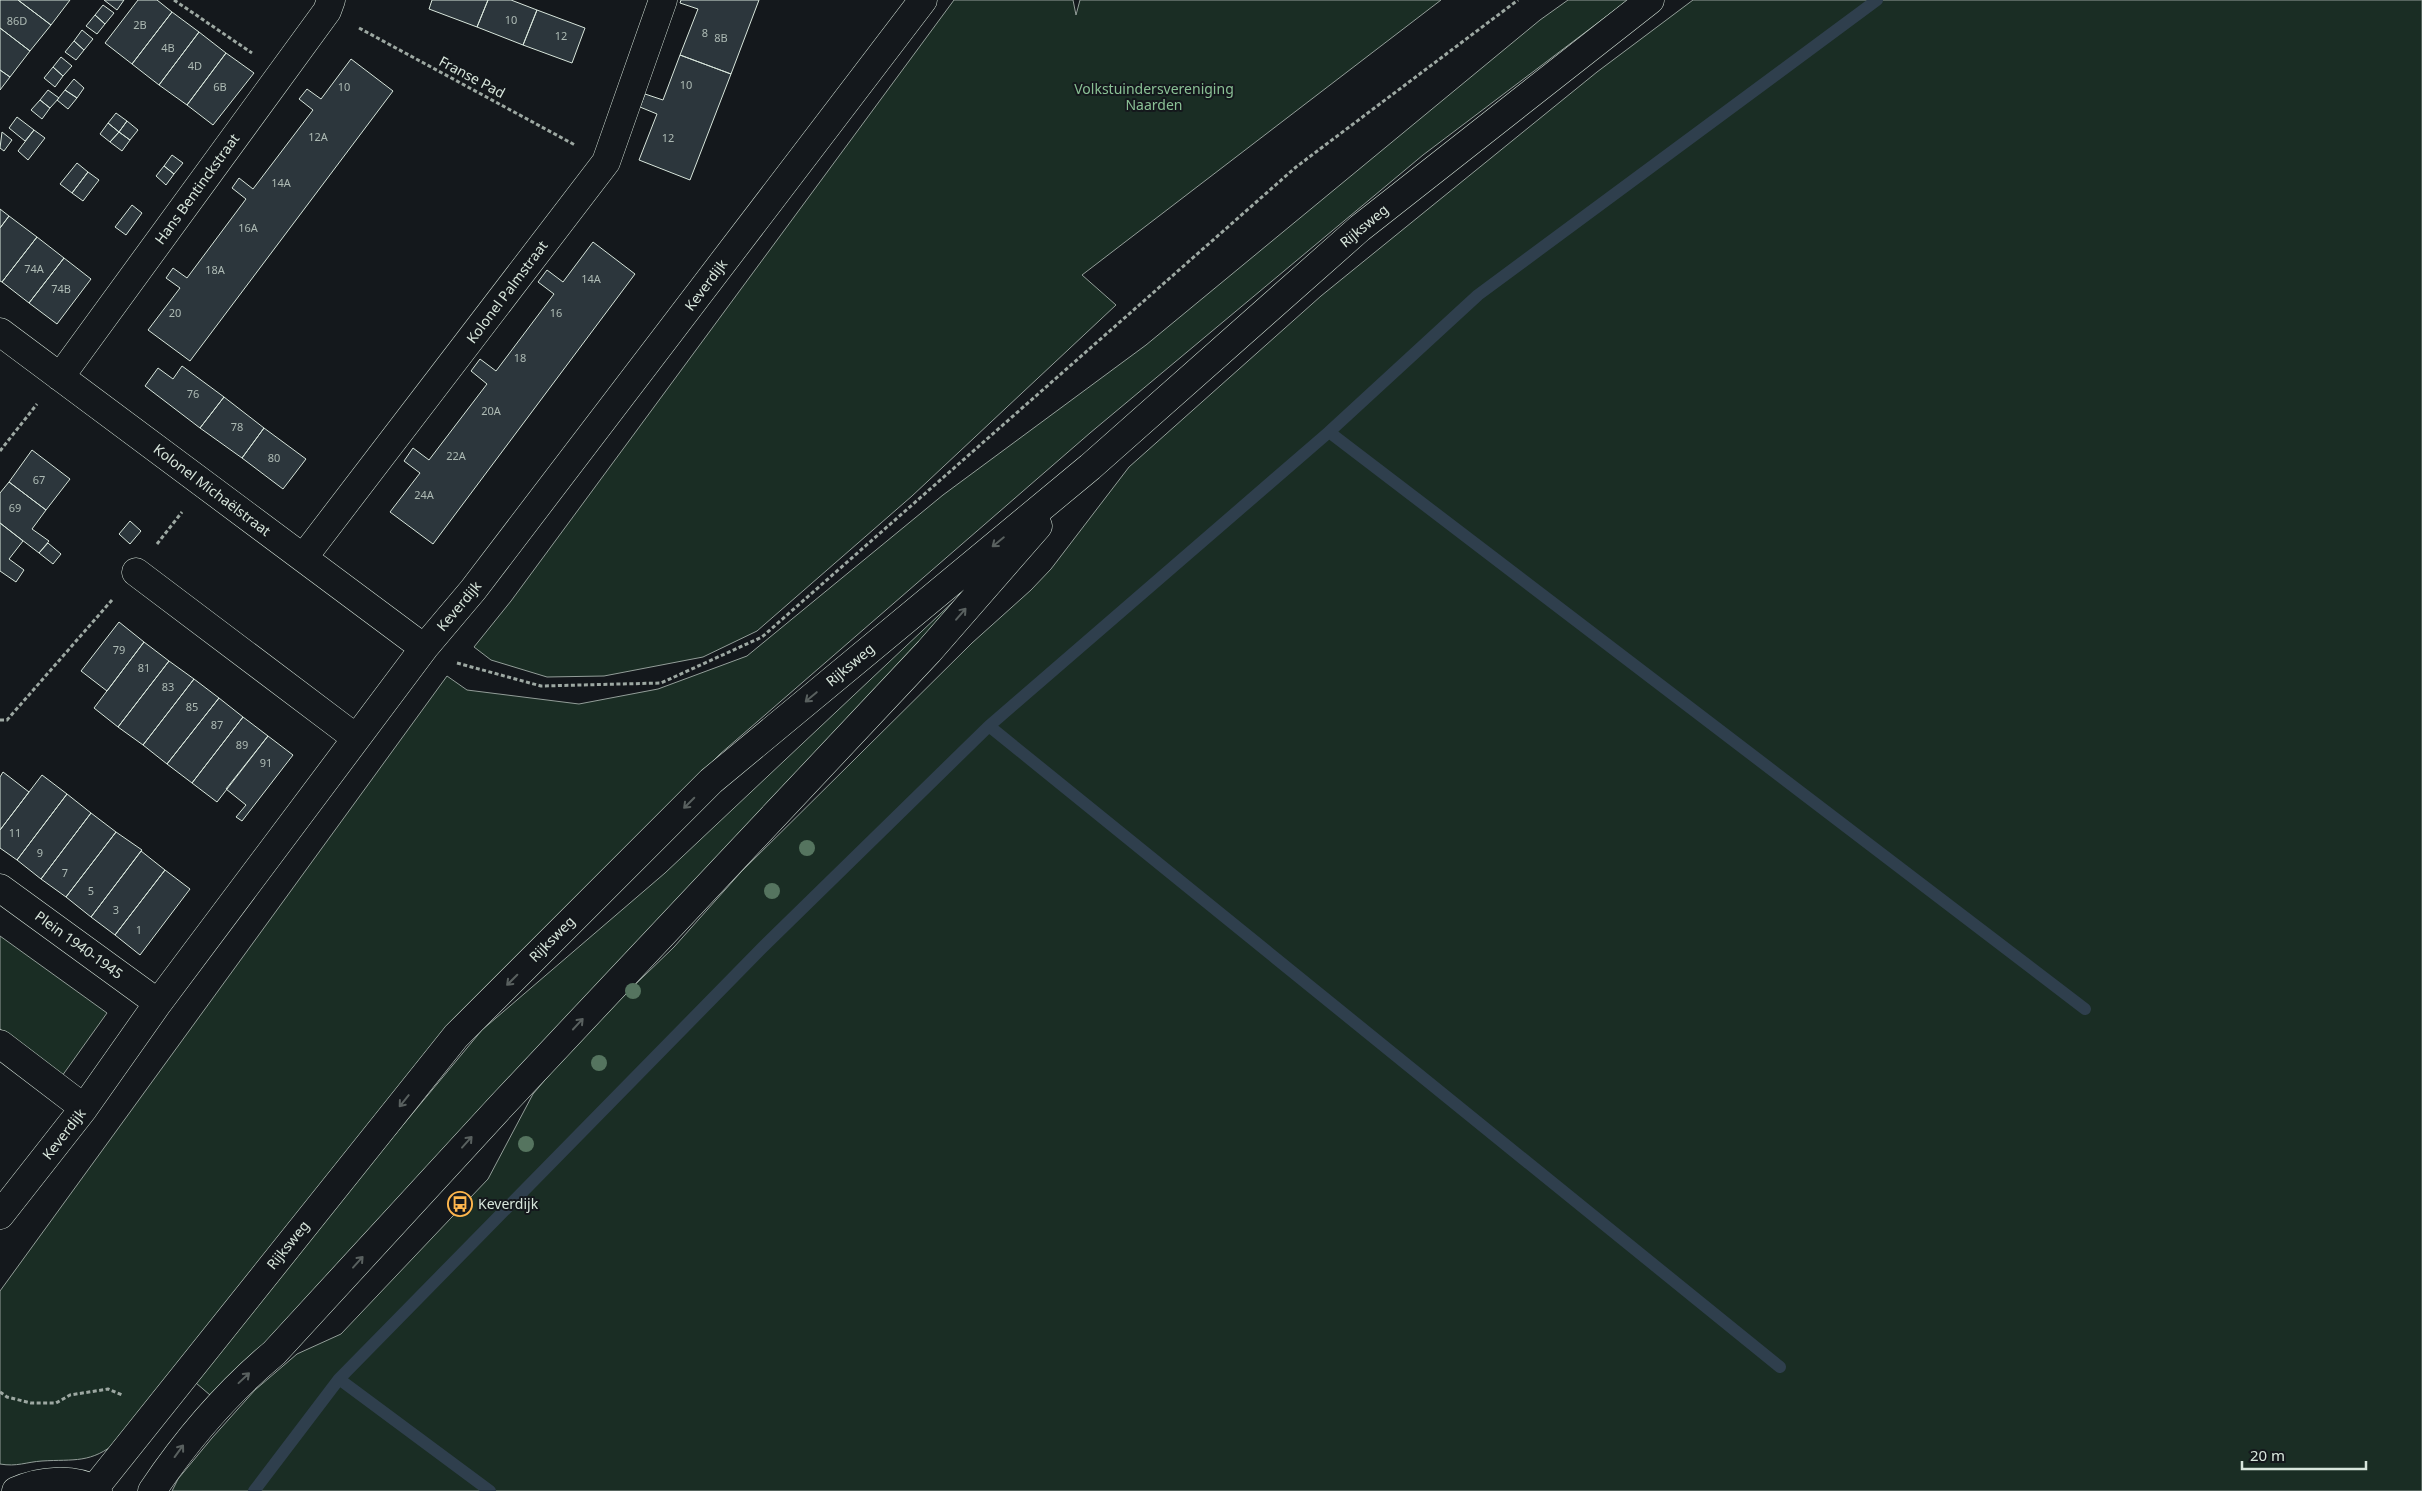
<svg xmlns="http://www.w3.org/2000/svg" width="2422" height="1491" viewBox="0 0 2422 1491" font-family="'Noto Sans',sans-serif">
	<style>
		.green { fill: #1a2d24; stroke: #939e99 }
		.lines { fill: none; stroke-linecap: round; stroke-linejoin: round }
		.stream { stroke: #2f3f4d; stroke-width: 12 }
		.building { fill: #2c363c; stroke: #d8e6dc }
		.minor-casing { stroke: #d8e6dc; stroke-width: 29 }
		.major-casing { stroke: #d8e6dc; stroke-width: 29 }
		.path { stroke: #9da8a2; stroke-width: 3; stroke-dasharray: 4 2.5; stroke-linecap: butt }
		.minor { stroke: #14181c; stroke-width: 28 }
		.major { stroke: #14181c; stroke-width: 28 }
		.tree { fill: #55745f }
		.oneway { stroke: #59605f }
		.labels { text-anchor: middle; stroke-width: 4; stroke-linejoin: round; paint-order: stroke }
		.number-label { font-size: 11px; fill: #adbab4 }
		.street-label { font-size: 14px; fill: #d8e6dc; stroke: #14181c }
		.park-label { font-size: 14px; fill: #8ac095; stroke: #14181c }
		.poi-label { font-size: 14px; fill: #d8e6dc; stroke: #14181c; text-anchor: start }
	</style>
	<rect width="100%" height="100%" fill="#14181c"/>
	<path class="green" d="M954,0H1073L1076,15L1080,0H1441L1082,275L1116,305L912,496L757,631L703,657L604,676L547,677L491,660L474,647L511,601Z
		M1568,0H1628L1423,155L1090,433L720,754L451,1021L118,1441C91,1464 74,1459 42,1461C26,1462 17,1467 0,1464V1291L447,676L467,690L579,704L658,689L747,656L943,495L1146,345L1540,20Z
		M1693,0H2422V1491H172L178,1479L212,1438L255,1390L297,1354L341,1334L488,1179L533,1094L584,1034L674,947L741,872L972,643L1031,590L1051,569L1129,467L1321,296L1597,72Z
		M990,567L262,1347L210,1395L196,1383L328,1215L482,1030L665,873Z
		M0,936L107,1013L62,1076L0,1029Z"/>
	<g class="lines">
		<path class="stream" d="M1877,0L1478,295L1329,432L2085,1009
			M989,726L1780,1367
			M339,1379L490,1491
			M254,1491L339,1379L764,946L989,726L1329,432"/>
	</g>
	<path class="building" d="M0,0H18L51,25L30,51L0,28Z
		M18,0H70L51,25Z
		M104,0H124L117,10Z
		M138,0H157L172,12L132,64L105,43Z
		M432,0H488L477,27L429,9Z
		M488,0H511L537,10L523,45L477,27Z
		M681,0H759L731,74L680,55L698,9L680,3Z
		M103,5L114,13L105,24L95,15Z
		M537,10L585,28L572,63L523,45Z
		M172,12L199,32L159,85L132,64Z
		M95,15L105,24L97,34L86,26Z
		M0,28L30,51L10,77L0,70Z
		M82,30L93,39L84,50L74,41Z
		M199,32L226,53L187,105L159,85Z
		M74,41L84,50L76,60L65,52Z
		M226,53L254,73L213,125L187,105Z
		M680,55L731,74L690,180L639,160L657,114L640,107L645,94L663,100Z
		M61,57L72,66L63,76L53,67Z
		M351,59L393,91L190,361L148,330L180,288L166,278L173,268L187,278L246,199L232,188L239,178L253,189L313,110L299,99L307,89L321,99Z
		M53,67L63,76L55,87L44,78Z
		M0,70L10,77L0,90Z
		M74,79L84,88L77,98L65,90Z
		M48,90L59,98L50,108L40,100Z
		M65,90L77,98L68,109L57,100Z
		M40,100L50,108L42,119L31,110Z
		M116,113L127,121L119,132L108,123Z
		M17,117L34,130L25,141L9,128Z
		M127,121L138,130L130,140L119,132Z
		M108,123L119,132L110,142L100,134Z
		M34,130L45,138L28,160L18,151Z
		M2,132L12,140L4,151L0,148Z
		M119,132L130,140L122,151L110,142Z
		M172,155L183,163L174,174L164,166Z
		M77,163L88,172L72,193L60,184Z
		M164,166L174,174L166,185L156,176Z
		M88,172L99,180L83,201L72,193Z
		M132,205L142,213L126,235L115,227Z
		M0,209L9,216L0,228Z
		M9,216L37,237L2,282L0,281V228Z
		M37,237L64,258L29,303L2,282Z
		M593,242L635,274L433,544L390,512L420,473L404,461L413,448L429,460L487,384L471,371L480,359L496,371L554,294L538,282L547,270L563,282Z
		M64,258L91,279L57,324L29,303Z
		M182,366L224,397L200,428L145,386L158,368L173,379Z
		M224,397L264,428L242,458L200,428Z
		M264,428L306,459L283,489L242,458Z
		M32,450L70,479L46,510L9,482Z
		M9,482L46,510L32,529L49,541L39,553L0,523V493Z
		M130,521L141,531L130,544L119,534Z
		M0,523L23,541L9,559L24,570L16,582L0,571Z
		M48,543L61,554L53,564L39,553Z
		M119,622L144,642L107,691L81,671Z
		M144,642L169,661L118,727L94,708Z
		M169,661L194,679L143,745L118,727Z
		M194,679L219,698L167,764L143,745Z
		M219,698L243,717L192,783L167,764Z
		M243,717L268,736L217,802L192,783Z
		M268,736L293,755L242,821L236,817L246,805L226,789Z
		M3,772L29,792L0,830V777Z
		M42,775L67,794L17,860L0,848V830Z
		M67,794L91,813L41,879L17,860Z
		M91,813L116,832L66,897L41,879Z
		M116,832L142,850L91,917L66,897Z
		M141,851L165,870L115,935L91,917Z
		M165,870L190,889L140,955L115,935Z"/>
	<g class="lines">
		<defs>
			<path id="minor" d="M0,332L424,648
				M60,377L327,11L331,0
				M303,558L606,162L663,0
				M136,572L356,738
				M0,888L158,1003
				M0,1044L84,1108
				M0,1215L84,1108L158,1003L424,648L473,590L923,0"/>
			<path id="major" d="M94,1489L456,1036L711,781L1090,467L1360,228L1650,0
				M16,1491C40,1480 74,1477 98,1491
				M152,1491C187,1439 225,1394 274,1353L501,1106L929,651L1038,526"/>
		</defs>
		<use href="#minor" class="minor-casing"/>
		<use href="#major" class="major-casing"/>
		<path class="path" d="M174,0L252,53
			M359,28L575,145
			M0,451L37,404
			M157,544L182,512
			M457,663L541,686L661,683L762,637L1296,167L1518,0
			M0,720H7L112,600
			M0,1392L7,1397L31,1403H56L70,1395L108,1389L122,1395"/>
		<use href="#minor" class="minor"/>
		<use href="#major" class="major"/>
	</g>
	<g class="tree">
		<circle cx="807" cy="848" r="8"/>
		<circle cx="772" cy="891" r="8"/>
		<circle cx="633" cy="991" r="8"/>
		<circle cx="599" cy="1063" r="8"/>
		<circle cx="526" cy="1144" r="8"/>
	</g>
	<defs><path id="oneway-shaft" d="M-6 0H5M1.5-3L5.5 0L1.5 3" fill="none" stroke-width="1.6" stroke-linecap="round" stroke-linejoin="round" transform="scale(1.25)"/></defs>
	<g class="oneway">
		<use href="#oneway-shaft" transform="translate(998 542) rotate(141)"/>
		<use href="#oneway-shaft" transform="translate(961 614) rotate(-49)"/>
		<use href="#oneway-shaft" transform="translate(811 697) rotate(140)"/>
		<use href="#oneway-shaft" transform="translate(689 803) rotate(135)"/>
		<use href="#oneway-shaft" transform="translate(512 980) rotate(135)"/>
		<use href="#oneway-shaft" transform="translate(578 1024) rotate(-47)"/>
		<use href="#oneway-shaft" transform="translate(404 1101) rotate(129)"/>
		<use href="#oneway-shaft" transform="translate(467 1142) rotate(-48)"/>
		<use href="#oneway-shaft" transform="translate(358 1262) rotate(-48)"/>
		<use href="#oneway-shaft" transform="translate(244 1378) rotate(-43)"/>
		<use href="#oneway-shaft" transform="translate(179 1451) rotate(-54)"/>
	</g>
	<defs>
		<symbol id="bus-ring" viewBox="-11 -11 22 22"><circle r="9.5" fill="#14181c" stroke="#ffb74d" stroke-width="1.5"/><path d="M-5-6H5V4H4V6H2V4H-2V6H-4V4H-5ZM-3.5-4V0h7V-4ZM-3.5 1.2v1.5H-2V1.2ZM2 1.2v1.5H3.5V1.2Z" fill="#ffb74d"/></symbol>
	</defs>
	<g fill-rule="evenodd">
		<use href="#bus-ring" x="446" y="1190" width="28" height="28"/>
	</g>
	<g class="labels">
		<g class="number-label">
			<text x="511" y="24">10</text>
			<text x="17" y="25">86D</text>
			<text x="140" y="29">2B</text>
			<text x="705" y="37">8</text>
			<text x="561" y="40">12</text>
			<text x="721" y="42">8B</text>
			<text x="168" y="52">4B</text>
			<text x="195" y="70">4D</text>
			<text x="686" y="89">10</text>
			<text x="220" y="91">6B</text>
			<text x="344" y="91">10</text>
			<text x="318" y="141">12A</text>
			<text x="668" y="142">12</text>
			<text x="281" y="187">14A</text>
			<text x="248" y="232">16A</text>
			<text x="34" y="273">74A</text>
			<text x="215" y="274">18A</text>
			<text x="591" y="283">14A</text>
			<text x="61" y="293">74B</text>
			<text x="175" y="317">20</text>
			<text x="556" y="317">16</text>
			<text x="520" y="362">18</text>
			<text x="193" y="398">76</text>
			<text x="491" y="415">20A</text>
			<text x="237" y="431">78</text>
			<text x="456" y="460">22A</text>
			<text x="274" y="462">80</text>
			<text x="39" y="484">67</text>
			<text x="424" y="499">24A</text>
			<text x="15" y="512">69</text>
			<text x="119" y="654">79</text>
			<text x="144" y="672">81</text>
			<text x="168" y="691">83</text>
			<text x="192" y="711">85</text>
			<text x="217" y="729">87</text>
			<text x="242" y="749">89</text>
			<text x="266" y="767">91</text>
			<text x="15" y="837">11</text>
			<text x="40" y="857">9</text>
			<text x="65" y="877">7</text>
			<text x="91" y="895">5</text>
			<text x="116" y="914">3</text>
			<text x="139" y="934">1</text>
		</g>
		<g class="street-label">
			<text transform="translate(472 77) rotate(28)" y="5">Franse Pad</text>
			<text transform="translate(197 189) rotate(-54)" y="5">Hans Bentinckstraat</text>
			<text transform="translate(1364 226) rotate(-40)" y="5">Rijksweg</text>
			<text transform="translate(706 285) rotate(-53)" y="5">Keverdijk</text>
			<text transform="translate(507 292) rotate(-53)" y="5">Kolonel Palmstraat</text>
			<text transform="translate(212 490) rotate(37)" y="5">Kolonel Michaëlstraat</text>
			<text transform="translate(459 606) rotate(-50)" y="5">Keverdijk</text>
			<text transform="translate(850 665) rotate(-40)" y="5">Rijksweg</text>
			<text transform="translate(552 939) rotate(-45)" y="5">Rijksweg</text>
			<text transform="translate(79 945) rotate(36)" y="5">Plein 1940-1945</text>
			<text transform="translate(64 1134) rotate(-52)" y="5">Keverdijk</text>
			<text transform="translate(288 1245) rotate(-51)" y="5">Rijksweg</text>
		</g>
		<g class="park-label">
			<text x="1154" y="94">Volkstuindersvereniging<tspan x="1154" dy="16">Naarden</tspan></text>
		</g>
		<g class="poi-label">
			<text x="478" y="1209">Keverdijk</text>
		</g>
	</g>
	<path d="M2242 1461v8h124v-8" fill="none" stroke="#d8e6dc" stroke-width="2.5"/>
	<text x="2250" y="1461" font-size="15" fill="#d8e6dc" stroke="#14181c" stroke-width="4" paint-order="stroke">20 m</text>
</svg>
